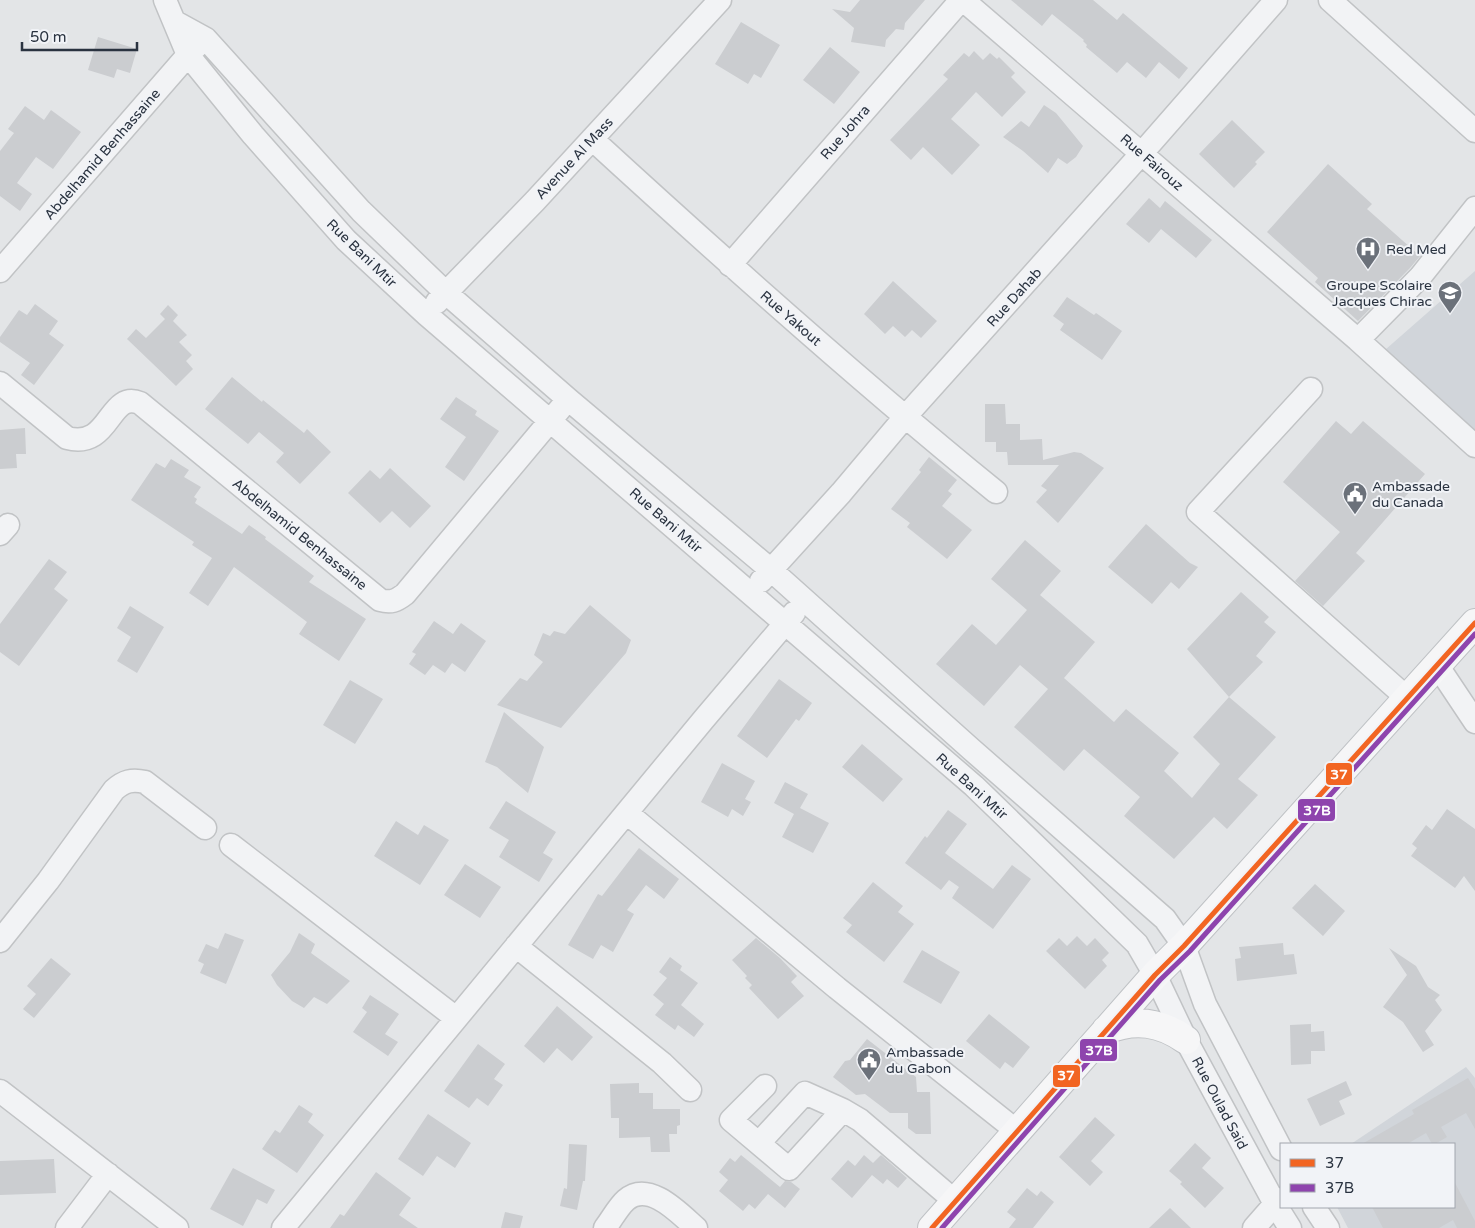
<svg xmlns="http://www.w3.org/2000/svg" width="1475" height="1228" viewBox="0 0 1475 1228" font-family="'Varela Round',sans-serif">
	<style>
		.built { fill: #d1d5da }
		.building { fill: #cbcdd0 }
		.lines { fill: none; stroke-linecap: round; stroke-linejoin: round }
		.minor-casing { stroke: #c1c3c5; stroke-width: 25 }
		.major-casing { stroke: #bfc2c5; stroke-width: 30 }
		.minor { stroke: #f2f3f5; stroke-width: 22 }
		.major { stroke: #f6f6f7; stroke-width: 28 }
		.bus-1-casing { stroke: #f1f3f7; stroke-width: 9 }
		.bus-2-casing { stroke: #f1f3f7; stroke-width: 9 }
		.bus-1 { stroke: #f26522; stroke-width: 5 }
		.bus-2 { stroke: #8e44ad; stroke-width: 5 }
		.labels { text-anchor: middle; stroke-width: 4; stroke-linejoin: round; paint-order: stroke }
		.street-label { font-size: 14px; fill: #2a3340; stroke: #f1f3f7 }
		.poi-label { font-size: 14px; fill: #2a3340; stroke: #f1f3f7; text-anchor: start }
		.line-badge { stroke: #f1f3f7; stroke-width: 2 }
		.badge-label { font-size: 14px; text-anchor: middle; font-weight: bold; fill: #fff }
	</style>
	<rect width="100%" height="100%" fill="#e3e5e7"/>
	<path class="built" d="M1475,271V441L1377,357Z
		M1466,1067L1475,1078V1228H1348L1337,1207H1454V1144H1351Z"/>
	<path class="building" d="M860,0H925L905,23L904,30L896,29L886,40L885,47L851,42L854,28L832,9L850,12Z
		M1011,0H1093L1117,20L1123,13L1188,68L1179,79L1159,62L1146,78L1127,62L1117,73L1086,47L1087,45L1083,41L1084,40L1052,14L1042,26Z
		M741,22L780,45L761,78L754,74L748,84L715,64Z
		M98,37L137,49L130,73L117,69L114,78L88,70Z
		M830,47L860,72L834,104L803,80Z
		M974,51L983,60L990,53L997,59L999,57L1015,73L1011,77L1026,92L1002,117L976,92L951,119L980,145L952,175L923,147L911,160L890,140L948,79L943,75L964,53L969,57Z
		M1044,105L1056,113L1083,146L1076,157L1067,164L1058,158L1048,173L1023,151L1003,137L1021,121L1029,127Z
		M25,106L44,120L51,110L81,132L53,169L36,157L17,183L32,194L20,211L0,196V151L14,133L8,129Z
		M1232,120L1265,152L1255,162L1257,164L1234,188L1199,154Z
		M1328,164L1372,204L1367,209L1420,256L1410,268L1358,321L1315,282L1318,278L1267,232Z
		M1149,198L1160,208L1165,201L1212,240L1196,258L1161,229L1149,243L1126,224Z
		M893,281L937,321L921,338L912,330L905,337L893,326L885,334L864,314Z
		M1067,297L1094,315L1096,313L1122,331L1102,360L1060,330L1064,324L1053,316Z
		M35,304L58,321L49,334L64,345L34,385L21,375L30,363L0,342V337L19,310L27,315Z
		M168,305L178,315L173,321L187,335L179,342L192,355L186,361L193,369L176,386L127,339L136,329L146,338L165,319L160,314Z
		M232,377L262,402L263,400L304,433L307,429L331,452L300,484L276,462L284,453L259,432L248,444L205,409Z
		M456,397L477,411L475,415L499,431L464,481L445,467L466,437L440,419Z
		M985,404H1005L1006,424H1020V440L1042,439L1043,460L1074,452L1081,453L1104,468L1058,523L1036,502L1047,490L1041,486L1059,465H1008L1007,452H996V442H985Z
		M1336,421L1351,434L1363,421L1425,474L1356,553L1365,561L1323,606L1295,581L1340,532L1283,482Z
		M25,428L26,454H16L17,468L0,469V430Z
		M929,457L957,480L948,491L952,494L942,506L972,530L947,559L907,527L910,523L891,509L921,472L919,470Z
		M171,459L189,470L184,477L201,487L194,497L197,499L195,503L242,534L249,525L266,537L265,539L314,576L309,582L366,619L339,661L299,634L307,622L234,567L208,606L189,593L212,558L192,545L194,542L131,500L156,463L165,468Z
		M390,468L431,506L410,528L392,511L380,523L348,493L370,470L380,479Z
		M1146,524L1190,563L1198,567L1179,589L1171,582L1152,604L1108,567Z
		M1025,540L1061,571L1040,595L1095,642L1064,678L1114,722L1126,709L1179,753L1164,771L1192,798L1220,764L1193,737L1229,697L1276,737L1238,779L1258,795L1227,829L1214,817L1174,859L1124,816L1140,797L1084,749L1064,771L1014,727L1048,689L1020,665L984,706L936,664L972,624L996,645L1027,610L991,579Z
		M49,559L67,572L54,589L68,600L19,666L0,652V624Z
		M1241,592L1269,617L1264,622L1276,632L1256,656L1263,662L1229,697L1187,649Z
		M590,605L631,640L626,653L561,728L497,705L520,678L527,681L543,662L534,655L543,633L550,636L554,631L565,634Z
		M130,606L164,627L137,673L117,661L131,637L117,628Z
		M434,621L453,634L461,623L486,641L465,672L452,663L445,673L433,665L425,675L409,664L416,654L412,652Z
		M779,679L812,703L799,721L796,719L767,758L737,736Z
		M350,680L383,699L355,744L323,725Z
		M504,712L544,747L528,793L497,767L485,762Z
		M862,744L903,779L883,802L842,767Z
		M722,763L755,781L745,799L751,802L743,816L732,809L728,817L701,802Z
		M785,782L808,794L800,808L829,823L813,853L782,837L794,814L774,803Z
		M506,801L556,832L543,853L553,859L539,882L499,857L509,840L489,828Z
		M1447,809L1475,829V891L1464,876L1455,888L1411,856L1417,848L1412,844L1426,825L1432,830Z
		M948,810L967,824L945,853L993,889L1012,865L1031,879L993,929L952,898L959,887L949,880L941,890L905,863L925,836L927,838Z
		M396,821L418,835L424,825L449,840L420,885L374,856Z
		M639,848L679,879L664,899L646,885L627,910L634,914L613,952L601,945L593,959L568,945L598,894L602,896Z
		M465,864L501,887L480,918L444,895Z
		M873,882L903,906L898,912L914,924L884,962L846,932L852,925L843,918Z
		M1315,884L1345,911L1323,936L1292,908Z
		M225,933L244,940L226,984L200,973L204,964L198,961L206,944L218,949Z
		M299,933L315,944L311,953L350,981L327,1004L314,997L304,1008L292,1001L277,985L271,975L290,952Z
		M1077,936L1087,946L1095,938L1109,953L1102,960L1107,966L1085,989L1046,951L1059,938L1067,946Z
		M756,938L780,958L797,976L791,982L804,996L778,1019L749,988L752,985L745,978L747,976L732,960Z
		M1283,943L1284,955L1294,954L1297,974L1237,981L1235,959L1241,958L1239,947Z
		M1389,948L1416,966L1428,987L1440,995L1435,1000L1442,1010L1425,1031L1434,1045L1423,1052L1403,1022L1383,1007L1407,975Z
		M922,950L960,972L941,1004L903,982Z
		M670,957L682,966L680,970L698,983L681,1005L704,1024L694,1037L678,1025L675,1030L655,1015L664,1004L653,995L667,978L659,972Z
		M51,958L71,974L34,1018L23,1009L36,994L27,986Z
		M370,995L399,1014L385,1034L398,1042L388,1056L353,1032L367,1012L362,1008Z
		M557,1006L593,1037L572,1061L557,1048L544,1063L524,1046Z
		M989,1014L1030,1047L1013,1068L1005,1062L1000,1069L966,1041Z
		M1311,1024V1032L1324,1031L1325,1051H1311V1064L1291,1065L1290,1025Z
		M867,1039L916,1077L917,1092H930L931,1134H916L908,1128V1113H890L865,1094L856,1095L833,1077L845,1061L850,1060Z
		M478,1044L505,1064L494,1079L503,1085L488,1106L477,1098L469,1108L444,1091Z
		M1468,1078L1475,1089V1129L1466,1113L1441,1127L1447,1137L1435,1144H1432L1426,1133L1407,1144H1362L1414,1114L1412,1110Z
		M1346,1081L1352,1095L1339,1101L1345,1114L1320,1126L1307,1099Z
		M639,1083V1093H653V1109H680V1125L677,1126V1134H669L670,1152H651L650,1137L619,1138V1118H611L610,1084Z
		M299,1105L313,1114L308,1122L324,1135L297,1173L262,1149L275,1130L280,1133Z
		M428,1114L471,1143L455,1168L437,1156L423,1176L398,1159Z
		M1095,1117L1115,1135L1091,1161L1103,1172L1090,1186L1059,1157Z
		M1195,1143L1211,1158L1202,1168L1224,1188L1205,1208L1180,1184L1182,1182L1169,1171Z
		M569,1144L587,1145L585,1181H583L577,1210L560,1206L564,1188L567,1189Z
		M741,1155L780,1187L785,1181L791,1182L800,1189L785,1208L768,1194L755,1209L749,1204L743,1211L719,1191L728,1180L719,1172L730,1158L735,1162Z
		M864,1155L873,1163L881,1155L907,1178L898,1188L887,1179L883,1184L872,1175L852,1198L831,1179L848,1160L855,1166Z
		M54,1159L56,1193L0,1195V1161Z
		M233,1168L275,1190L267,1204L257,1199L243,1226L210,1209Z
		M376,1172L411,1198L399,1215L418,1228H330L340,1214L344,1216Z
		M1454,1181L1475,1221V1228H1457L1453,1220L1439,1228H1383L1372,1207H1454Z
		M1027,1188L1037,1196L1041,1191L1054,1202L1033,1228H1009L1016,1219L1007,1212Z
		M1170,1208L1191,1228H1149Z
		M505,1212L523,1216L520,1228H501Z"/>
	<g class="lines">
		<defs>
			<path id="minor" d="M165,0L188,55L253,135L346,240L427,315L974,786L1137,944L1155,975L1186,1040L1275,1204L1290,1228
				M963,0L1358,340L1420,277L1475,208
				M1330,0L1475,131
				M175,22L206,39L361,211L445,292L569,400L771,570L971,749L1165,919L1184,946L1205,1004L1281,1149
				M592,139C724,260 857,379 996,492
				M730,265L961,0
				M0,271L188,55L197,46
				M437,302L535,201L720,0
				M1358,340L1475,446
				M0,383L67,438C111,450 108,390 140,403L380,600C391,603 396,601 405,594L560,409
				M1311,389L1198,512L1407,698
				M0,534L8,525
				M761,581L841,493L905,417L1142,153L1276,0
				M1437,665L1475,722
				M627,813L837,988L1018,1132
				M231,845L456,1018
				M0,941L48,881L114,790C124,781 132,779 145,782L205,828
				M516,946L662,1063L690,1090
				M765,1086L731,1120L789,1169L843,1110L860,1120L956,1202
				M0,1091L177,1228
				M759,1143L805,1093L843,1110
				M1314,1207L1328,1228
				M67,1228L108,1174
				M283,1228L704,719L794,613
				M605,1228C612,1219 618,1207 626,1200C649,1180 680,1214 696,1228
				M1254,1228L1275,1204L1281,1199"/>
			<path id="major" d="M1106,1030C1135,1018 1161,1022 1186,1040
				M932,1228L1155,975L1184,946L1475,623"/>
		</defs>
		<use href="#minor" class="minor-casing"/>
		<use href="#major" class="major-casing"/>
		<use href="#minor" class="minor"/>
		<use href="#major" class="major"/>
		<defs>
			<path id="bus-1" d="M932,1228L1155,975L1184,946L1475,623"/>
			<path id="bus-2" d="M942,1228L1160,980L1190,951L1475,634"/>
		</defs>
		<use href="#bus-1" class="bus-1-casing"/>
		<use href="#bus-2" class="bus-2-casing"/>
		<use href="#bus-1" class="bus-1"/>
		<use href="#bus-2" class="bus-2"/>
	</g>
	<defs>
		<symbol id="hospital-pin" viewBox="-11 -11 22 30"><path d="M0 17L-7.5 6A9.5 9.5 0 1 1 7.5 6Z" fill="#6b717a" stroke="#f1f3f7"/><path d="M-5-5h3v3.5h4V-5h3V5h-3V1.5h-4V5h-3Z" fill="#fff"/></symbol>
		<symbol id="school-pin" viewBox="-11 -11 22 30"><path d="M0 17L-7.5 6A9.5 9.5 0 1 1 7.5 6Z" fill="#6b717a" stroke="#f1f3f7"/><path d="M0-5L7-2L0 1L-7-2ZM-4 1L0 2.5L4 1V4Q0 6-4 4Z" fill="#fff"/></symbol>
		<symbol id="civic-pin" viewBox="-11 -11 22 30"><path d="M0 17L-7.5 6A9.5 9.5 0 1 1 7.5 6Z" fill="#6b717a" stroke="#f1f3f7"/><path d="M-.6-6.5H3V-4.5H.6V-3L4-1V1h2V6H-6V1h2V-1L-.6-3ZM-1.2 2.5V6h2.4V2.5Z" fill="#fff"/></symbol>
	</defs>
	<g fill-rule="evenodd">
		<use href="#hospital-pin" x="1354" y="235" width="28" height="38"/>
		<use href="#school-pin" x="1436" y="279" width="28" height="38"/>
		<use href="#civic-pin" x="1341" y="480" width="28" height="38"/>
		<use href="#civic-pin" x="855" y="1046" width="28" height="38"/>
	</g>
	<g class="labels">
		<g class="street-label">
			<text transform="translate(845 132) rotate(-49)" y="5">Rue Johra</text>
			<text transform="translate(102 154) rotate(-49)" y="5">Abdelhamid Benhassaine</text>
			<text transform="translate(574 158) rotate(-47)" y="5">Avenue Al Mass</text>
			<text transform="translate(1152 162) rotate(41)" y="5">Rue Fairouz</text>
			<text transform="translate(362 253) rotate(44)" y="5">Rue Bani Mtir</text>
			<text transform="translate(1014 297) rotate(-48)" y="5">Rue Dahab</text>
			<text transform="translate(791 318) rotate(41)" y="5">Rue Yakout</text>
			<text transform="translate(666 520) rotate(41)" y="5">Rue Bani Mtir</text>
			<text transform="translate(300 534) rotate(39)" y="5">Abdelhamid Benhassaine</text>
			<text transform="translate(972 786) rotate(42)" y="5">Rue Bani Mtir</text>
			<text transform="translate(1220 1103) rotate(62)" y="5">Rue Oulad Said</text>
		</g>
		<g class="poi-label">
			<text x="1386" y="254">Red Med</text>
			<text x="1432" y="290" text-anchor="end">Groupe Scolaire<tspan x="1432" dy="16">Jacques Chirac</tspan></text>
			<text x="1372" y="491">Ambassade<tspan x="1372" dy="16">du Canada</tspan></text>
			<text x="886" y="1057">Ambassade<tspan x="886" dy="16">du Gabon</tspan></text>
		</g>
	</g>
	<g class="line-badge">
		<rect x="1325" y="762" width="28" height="24" rx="5" fill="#f26522"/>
		<rect x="1297" y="798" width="39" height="24" rx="5" fill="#8e44ad"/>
		<rect x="1079" y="1038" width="39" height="24" rx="5" fill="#8e44ad"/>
		<rect x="1052" y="1064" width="29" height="24" rx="5" fill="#f26522"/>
	</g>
	<g class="badge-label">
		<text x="1339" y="779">37</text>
		<text x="1317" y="815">37B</text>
		<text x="1099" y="1055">37B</text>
		<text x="1066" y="1080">37</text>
	</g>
	<rect x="1280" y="1143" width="175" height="65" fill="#f1f3f7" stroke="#a1a6ae"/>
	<rect x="1290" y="1159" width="25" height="8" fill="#f26522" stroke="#a1a6ae"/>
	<text x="1325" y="1168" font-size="15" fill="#2a3340">37</text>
	<rect x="1290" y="1184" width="25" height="8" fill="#8e44ad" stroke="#a1a6ae"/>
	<text x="1325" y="1193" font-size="15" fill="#2a3340">37B</text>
	<path d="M22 42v8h115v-8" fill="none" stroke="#2a3340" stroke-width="2.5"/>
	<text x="30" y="42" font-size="15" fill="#2a3340" stroke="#f1f3f7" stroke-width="4" paint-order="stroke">50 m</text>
</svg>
